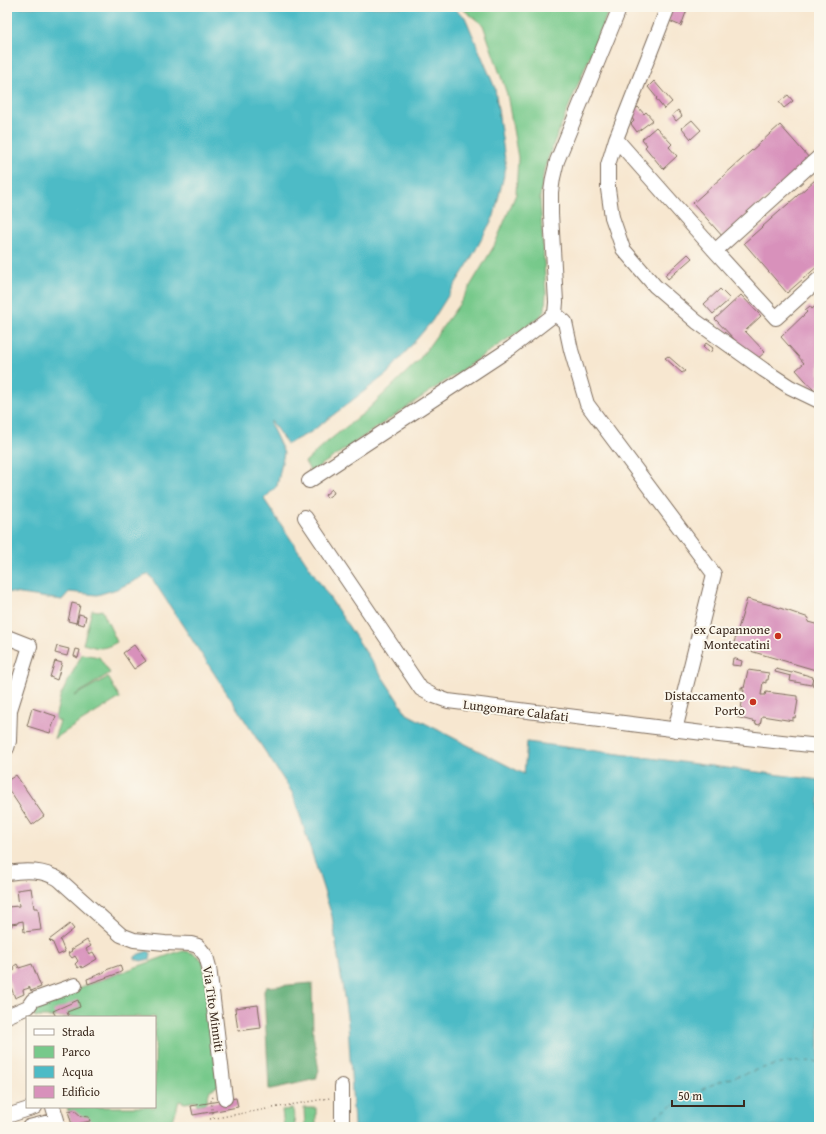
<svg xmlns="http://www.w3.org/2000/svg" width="826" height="1134" viewBox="0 0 826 1134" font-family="'Gentium Book Plus',serif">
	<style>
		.green { fill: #77c98b; stroke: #597a54 }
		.forest { fill: #61ad77; stroke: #4e6c4a }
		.water { fill: #4dbbc6; stroke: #447272 }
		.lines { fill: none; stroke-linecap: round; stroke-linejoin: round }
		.ferry { stroke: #415d59; stroke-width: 1; stroke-dasharray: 5 4; stroke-linecap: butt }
		.building { fill: #d891bb }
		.minor-casing { stroke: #7d6c5c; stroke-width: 16 }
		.path { stroke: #7d6c5c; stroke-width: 1.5; stroke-dasharray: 1 3; stroke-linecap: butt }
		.minor { stroke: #fff; stroke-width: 14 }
		.poi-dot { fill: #c8321e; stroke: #fbf7ec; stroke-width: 1.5 }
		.labels { text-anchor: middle; stroke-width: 4; stroke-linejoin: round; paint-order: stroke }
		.poi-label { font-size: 13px; fill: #3b2a1e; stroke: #fbf7ec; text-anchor: end }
		.street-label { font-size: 13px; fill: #3b2a1e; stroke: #fbf7ec }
	</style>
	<rect width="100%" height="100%" fill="#fbf7ec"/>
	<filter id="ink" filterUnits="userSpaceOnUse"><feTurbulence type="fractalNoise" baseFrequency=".025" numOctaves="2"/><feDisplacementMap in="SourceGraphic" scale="8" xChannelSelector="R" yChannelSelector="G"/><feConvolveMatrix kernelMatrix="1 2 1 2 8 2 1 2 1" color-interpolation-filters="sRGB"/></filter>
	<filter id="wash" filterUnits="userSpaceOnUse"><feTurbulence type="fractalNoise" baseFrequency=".012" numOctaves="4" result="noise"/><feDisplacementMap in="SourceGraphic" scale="16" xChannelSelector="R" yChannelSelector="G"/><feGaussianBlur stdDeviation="0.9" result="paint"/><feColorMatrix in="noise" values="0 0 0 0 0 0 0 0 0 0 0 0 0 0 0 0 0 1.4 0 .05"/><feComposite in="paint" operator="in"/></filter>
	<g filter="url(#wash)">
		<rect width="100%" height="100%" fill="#f7e7d0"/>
		<path class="green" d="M460,7H610L553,145L544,170L540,198L546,293L545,310L540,317L311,472L305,462L327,442L365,412L418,361L460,303L494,246L516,194L518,158L507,94L483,25Z
			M92,610L98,611L102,610L117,642C101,651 99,648 83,644Z
			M82,654L99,657L110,673L74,696L108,677L120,698L77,724L54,739L60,721L55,719L60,697Z
			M180,951C190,951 196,954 203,961L218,1086L210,1090L206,1103L197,1105L196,1101L185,1103L179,1101L171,1127H73L67,1107H155V1017H35L34,1010L36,1009L35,1004Z
			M304,1108H316V1127H305Z
			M293,1109L295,1127H284L282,1110Z"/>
		<path class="forest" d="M312,983L313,1034L319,1071L316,1079L272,1089H269L264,991L266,987Z"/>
		<path class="water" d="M7,7H452L465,17L495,88L506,167L494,216L468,264L432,321L388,373L311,432L287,444L271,421V425L284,453L277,486L264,499L407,714L524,774L527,742L819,780V1127H354V1124L348,1024L332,916L293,794L149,574L117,589L97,595L69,592L62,600L7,592Z
			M148,951L151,953L150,959L141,961L135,959V957L139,954Z"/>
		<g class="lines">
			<path class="ferry" d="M640,1127C662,1111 685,1098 709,1086C720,1081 732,1078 744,1074C768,1066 793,1059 819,1062"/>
		</g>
		<g id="blocks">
			<path class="building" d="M672,7H688L681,26L667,20Z
				M654,81L672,102L664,109L656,99L657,98L648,87Z
				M788,95L793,101L784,108L779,102Z
				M638,107L644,114L646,112L653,120L637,132L631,124L634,121L629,114Z
				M678,110L682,116L676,121L672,115Z
				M692,120L701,130L691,139L682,128Z
				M780,125L810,159L723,237L693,203Z
				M656,127L672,144L669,147L677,156L663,169L645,147L647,145L642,139Z
				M815,180L819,185V265L787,293L744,243Z
				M688,254L692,258L668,279L665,275Z
				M720,289L730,299L713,314L704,304Z
				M741,295L761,316L745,331L765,352L755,361L715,319Z
				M819,303V378L818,379L819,380V385L814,390L796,370L804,363L781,337L807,312L805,310L810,306L812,309Z
				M706,343L713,348L710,353L703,347Z
				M668,356L685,371L682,373L665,358Z
				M332,489L334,493L327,498L325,495Z
				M747,599L771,605L809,618L808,622L819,625V671L733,646Z
				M72,603L80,605L76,623L68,621Z
				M79,614L86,616L84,625L77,623Z
				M134,645L146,661L134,669L123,653Z
				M57,646L69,649L67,656L55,653Z
				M76,649L80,650L78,658L74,656Z
				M733,658L742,661L741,666L732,665Z
				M55,661L62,663L57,680L50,677Z
				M776,669L792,673L793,671L813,677L811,685L790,681L791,676L775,672Z
				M748,670L769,673L768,680H766V683L763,682L761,695H765L766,692L797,696V700H798L795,718L793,717V721L762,716L760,725L755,724L756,722L736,717L737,714L740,715L744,690H741V687L744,688Z
				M815,677L819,678V687L812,686Z
				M32,708L56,716L50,733L27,726Z
				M16,775L44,816L32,825L7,787V781Z
				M31,888L34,908H38L41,930L24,932L23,921L18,922V923L11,924L12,926L7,927V907L19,906L17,890Z
				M70,924L74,929L60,940L65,952L58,955L52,941L51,942L49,940Z
				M87,940L91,946L86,949L89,954L93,952L97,959L82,968L81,966L78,968L75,964L78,961L75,956L72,958L68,953L72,951L71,950Z
				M17,964L19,968L32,964L41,987L31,991L29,986V988L23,990L24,994L15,998L7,976V973L15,970L14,966Z
				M120,965L122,971L119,973L88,984L87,979L100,974L106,971V970Z
				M78,1000L80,1007L67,1012L69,1017H56L53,1011Z
				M258,1005L261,1028L238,1031L235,1008Z
				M236,1098L238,1107L193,1115L191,1106Z
				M74,1110L81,1116L89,1117L90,1121L72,1125L68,1111Z"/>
		</g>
	</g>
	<g filter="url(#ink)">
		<use href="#blocks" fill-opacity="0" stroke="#7d6c5c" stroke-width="1"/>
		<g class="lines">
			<defs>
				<path id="minor" d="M668,7L616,139L608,165V189L612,217L623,249L655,286L697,322L764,370L790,387L819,401
					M616,139L715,251L776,318L819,279
					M715,251L819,157
					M555,314L565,322L571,350L587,404L714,574L675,730
					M309,481L511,348L555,314L556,302L551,214V192L553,178L557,161L620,7
					M305,517L421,689L434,696L448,701L719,735L819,746
					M7,637L30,646L10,710L9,741L7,748
					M7,873C20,871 40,870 52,876C56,877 60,880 63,883L121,935L134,940L165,943L191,944L198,946L206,956L209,967L225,1098
					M7,1016L28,1007L33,1000L75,985
					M342,1086V1127
					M7,1116L35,1107
					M29,1127L57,1120L53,1107"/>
			</defs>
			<use href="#minor" class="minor-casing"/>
			<path class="path" d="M213,1097L211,1100L213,1118
				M210,1119L330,1098"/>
			<use href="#minor" class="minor"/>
		</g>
	</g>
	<g class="poi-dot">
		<circle cx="778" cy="636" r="4"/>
		<circle cx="753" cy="702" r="4"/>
	</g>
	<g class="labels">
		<g class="poi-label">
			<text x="770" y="634">ex Capannone<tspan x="770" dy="15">Montecatini</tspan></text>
			<text x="745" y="700">Distaccamento<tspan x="745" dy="15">Porto</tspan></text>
		</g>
		<g class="street-label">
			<text transform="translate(516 710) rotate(7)" y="5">Lungomare Calafati</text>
			<text transform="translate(214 1009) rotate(82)" y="5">Via Tito Minniti</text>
		</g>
	</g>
	<rect width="826" height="1134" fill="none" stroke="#fbf7ec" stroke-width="24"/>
	<rect x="26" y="1016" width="130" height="92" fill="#fbf7ec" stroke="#aea59a"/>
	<rect x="34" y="1029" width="20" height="6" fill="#ffffff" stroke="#aea59a"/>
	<text x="62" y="1036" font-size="12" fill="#3b2a1e">Strada</text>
	<rect x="34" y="1046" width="20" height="12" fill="#77c98b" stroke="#aea59a"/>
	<text x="62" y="1056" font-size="12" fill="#3b2a1e">Parco</text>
	<rect x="34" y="1066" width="20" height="12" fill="#4dbbc6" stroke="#aea59a"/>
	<text x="62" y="1076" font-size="12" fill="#3b2a1e">Acqua</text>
	<rect x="34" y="1086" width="20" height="12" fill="#d891bb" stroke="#aea59a"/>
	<text x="62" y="1096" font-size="12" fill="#3b2a1e">Edificio</text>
	<path d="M672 1100v6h72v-6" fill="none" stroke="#3b2a1e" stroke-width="2"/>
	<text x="678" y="1100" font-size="12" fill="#3b2a1e" stroke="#fbf7ec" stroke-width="3" paint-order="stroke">50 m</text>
</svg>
